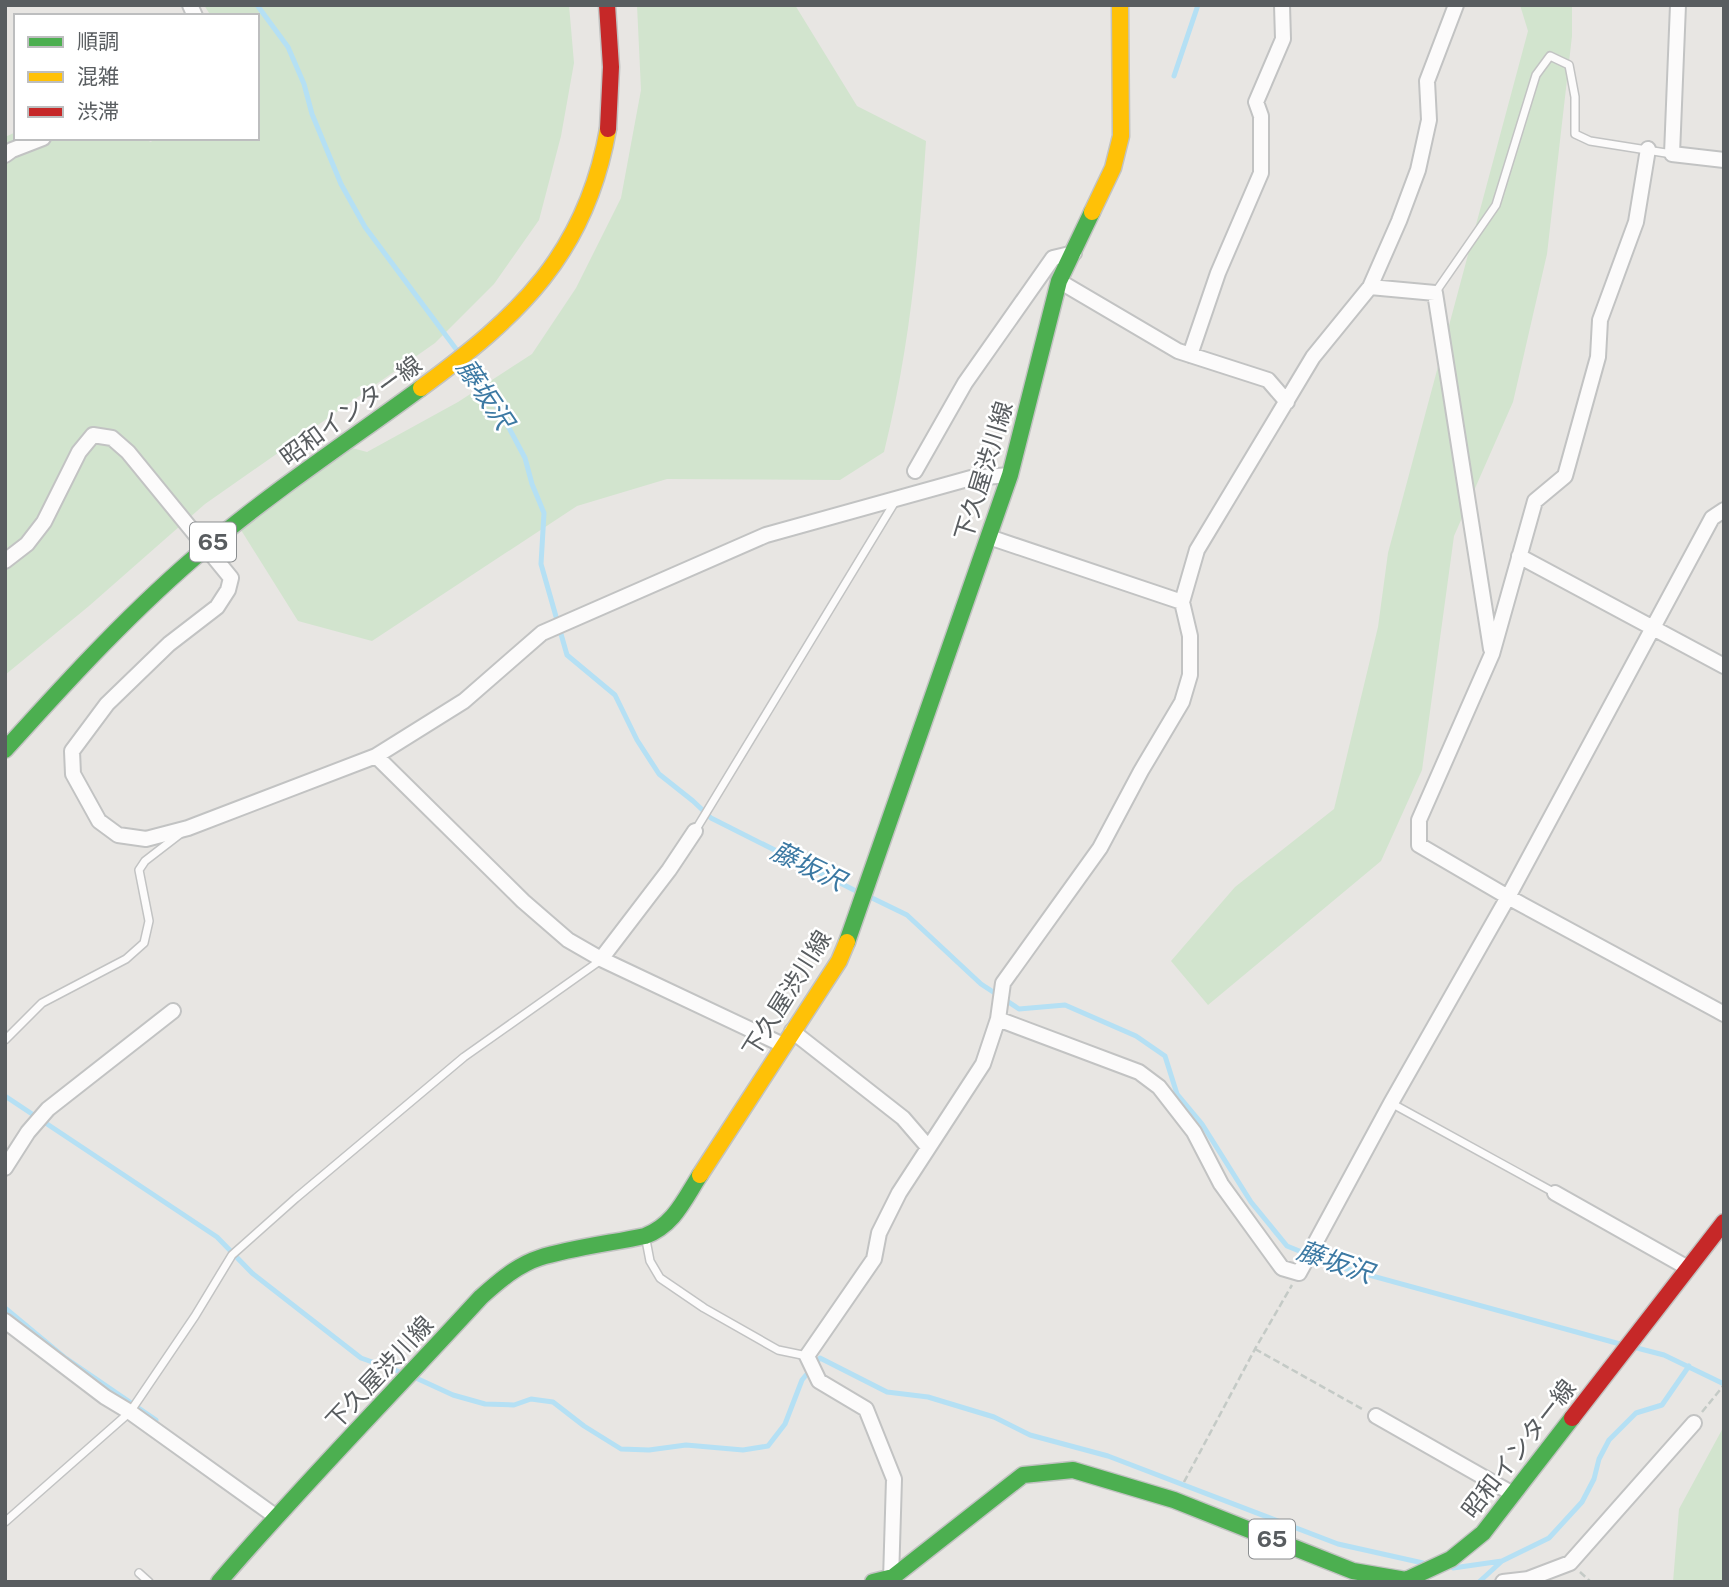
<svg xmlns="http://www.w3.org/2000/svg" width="1729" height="1587" viewBox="0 0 1729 1587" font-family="'Public Sans','Noto Sans JP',sans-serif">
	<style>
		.green { fill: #d2e4ce }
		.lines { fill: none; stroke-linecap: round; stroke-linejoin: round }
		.stream { stroke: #b5e0f4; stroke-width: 5 }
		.lane-casing { stroke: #c2c3c3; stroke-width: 10 }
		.street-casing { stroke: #c2c3c3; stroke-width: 18 }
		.fast-casing { stroke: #c2c3c2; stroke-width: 19 }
		.slow-casing { stroke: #c2c3c2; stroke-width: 19 }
		.jam-casing { stroke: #c2c3c2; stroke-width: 19 }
		.path { stroke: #c4cac6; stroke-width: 2.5; stroke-dasharray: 7 3.5; stroke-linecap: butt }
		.lane { stroke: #fcfbfb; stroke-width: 7 }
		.street { stroke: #fcfbfb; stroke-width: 14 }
		.fast { stroke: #4caf50; stroke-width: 16 }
		.slow { stroke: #ffc107; stroke-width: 16 }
		.jam { stroke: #c62828; stroke-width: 16 }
		.labels { text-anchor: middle; stroke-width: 5; stroke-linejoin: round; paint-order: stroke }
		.shield { fill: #fff; stroke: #8b8e90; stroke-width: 2 }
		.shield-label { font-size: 23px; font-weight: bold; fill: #595d60 }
		.street-label { font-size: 24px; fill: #595d60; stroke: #fff }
		.water-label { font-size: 26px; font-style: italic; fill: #3c79a3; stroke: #fff }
	</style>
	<rect width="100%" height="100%" fill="#e8e6e3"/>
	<path class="green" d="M204,5H569L574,63L561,136L539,220L494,284L435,343L205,504L89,606L5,675V137L16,132V138H142L151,142L154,138H257V16H211Z
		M637,5H795L857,106L926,141C919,247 910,348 884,452L840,480L667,479L577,506L372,641L298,621L241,530L341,445L367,452L458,402L532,354L576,288L621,198L641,90Z
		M1520,5H1572V36L1547,254L1513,402L1454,536L1422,770L1381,861L1208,1005L1171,961L1235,887L1334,809L1378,627L1388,553L1528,31Z
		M1724,1426V1582H1673L1679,1509Z"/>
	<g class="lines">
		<path class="stream" d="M257,5L288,47L304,84L312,114L341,184L365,227L459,353
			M1174,76L1198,5
			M465,361L500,411L525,458L532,484L544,513L541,564L567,655L615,695L637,740L659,774L693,801L711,818L858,892
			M870,897L907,915L981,984L1019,1009L1065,1005L1136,1036L1165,1056L1177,1094L1202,1124L1251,1202L1287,1246L1336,1266L1620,1344
			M5,1096L217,1237L252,1273L361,1358L403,1373
			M5,1308L64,1357L156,1420
			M1633,1347L1664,1355L1724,1384
			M416,1378L453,1395L485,1404L514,1405L531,1399L553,1402L584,1426L621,1449L649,1450L686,1445L743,1450L768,1446L785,1424L802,1380L820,1358L887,1392L928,1397L994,1417L1030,1435L1108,1456L1338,1544L1423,1563
			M1453,1568L1502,1561
			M1479,1582L1502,1561L1549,1538L1582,1502L1594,1479L1599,1459L1609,1440L1636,1413L1662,1405L1689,1366"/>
		<defs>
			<path id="lane" d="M1435,293L1496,205L1536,75L1550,56L1569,65L1575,97V134L1590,141L1672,154
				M695,831L896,500
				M5,1040L42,1003L126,959L144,943L149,921L139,870L145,861L180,834
				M1391,1103L1555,1193
				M646,1240L650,1261L660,1278L704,1308L778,1350L807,1356
				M5,1522L130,1412L195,1316L232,1255L296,1198L464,1057L601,960
				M139,1573L149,1582"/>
			<path id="street" d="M190,5L195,16
				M1678,5L1672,154L1724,160
				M1648,149L1636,222L1600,320L1598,357L1565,476L1535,501L1492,654L1419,820V845L1508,897L1724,1014
				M5,155L12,150L43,138
				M1059,281L1178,351L1268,380L1287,402
				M1370,287L1435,293L1491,649
				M1190,355L1218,273L1261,173V116L1256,102L1283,39L1282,5
				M915,471L965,383L1053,258L1074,253
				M989,537L1182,602
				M1519,556L1724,666
				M5,561L27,544L44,522L79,452L93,435L112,438L128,452L231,578L228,590L217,607L169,644L107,704L72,751L73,774L99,821L118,835L146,839L188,828L376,756L464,701L542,633L766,535L971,478L1010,475
				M376,756L523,901L568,940L601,959L783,1045
				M601,959L669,870L695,831
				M998,1019L1139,1072L1159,1087L1194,1132L1221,1184L1282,1268L1299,1273L1391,1103L1508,897L1712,518L1724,510
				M792,1031L903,1118L928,1147
				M5,1168L28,1132L48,1109L173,1011
				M1555,1193L1688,1268
				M5,1321L105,1397L130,1412L275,1516
				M1376,1416L1513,1494
				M891,1580L894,1479L866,1409L819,1381L807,1356L874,1259L879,1233L899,1193L983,1064L998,1019L1003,983L1100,848L1141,771L1182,702L1190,675V636L1182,602L1197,550L1313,357L1370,287L1399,221L1418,170L1429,120L1427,81L1456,5
				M1503,1582L1528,1579L1570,1563L1694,1423"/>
			<path id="fast" d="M5,750C69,679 134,608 208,546C276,489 350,440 421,388
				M847,942L1010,475L1059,281L1092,212
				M219,1582C303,1484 394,1392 481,1297C498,1282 517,1265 539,1258C570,1248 612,1243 645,1236C674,1225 684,1200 700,1175
				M873,1582L893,1577L1023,1475L1073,1470L1174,1500L1353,1571L1406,1580L1451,1559L1483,1533L1572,1418"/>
			<path id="slow" d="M1092,212L1113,168L1121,136L1120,5
				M421,388C519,316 586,254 608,129
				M700,1175L839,961L847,942"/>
			<path id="jam" d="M607,5L611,67L608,129
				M1572,1418L1724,1222"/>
		</defs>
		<use href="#lane" class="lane-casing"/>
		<use href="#street" class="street-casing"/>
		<use href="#fast" class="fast-casing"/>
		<use href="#slow" class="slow-casing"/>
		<use href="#jam" class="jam-casing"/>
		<path class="path" d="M1255,1349L1364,1410
			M1702,1412L1724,1385
			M1184,1482L1255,1349L1292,1285
			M1580,1572L1591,1582"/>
		<use href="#lane" class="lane"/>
		<use href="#street" class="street"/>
		<use href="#fast" class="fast"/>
		<use href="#slow" class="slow"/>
		<use href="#jam" class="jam"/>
	</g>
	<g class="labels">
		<g class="shield">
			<rect x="190" y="522.5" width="46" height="39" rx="5"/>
			<rect x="1249" y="1519.5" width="46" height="39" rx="5"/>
		</g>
		<g class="shield-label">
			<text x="213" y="550">65</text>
			<text x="1272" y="1547">65</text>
		</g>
		<g class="street-label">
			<text transform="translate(351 411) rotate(-36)" y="8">昭和インター線</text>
			<text transform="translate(984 471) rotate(-73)" y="8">下久屋渋川線</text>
			<text transform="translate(787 994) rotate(-58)" y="8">下久屋渋川線</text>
			<text transform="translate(380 1373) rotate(-47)" y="8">下久屋渋川線</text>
			<text transform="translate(1519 1449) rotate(-52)" y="8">昭和インター線</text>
		</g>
		<g class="water-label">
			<text transform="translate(485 394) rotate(56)" y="9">藤坂沢</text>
			<text transform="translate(808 866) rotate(26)" y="9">藤坂沢</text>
			<text transform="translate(1335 1262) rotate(19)" y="9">藤坂沢</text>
		</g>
	</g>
	<rect width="1729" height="1587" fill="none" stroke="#595d60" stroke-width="14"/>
	<rect x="14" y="14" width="245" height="126" fill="#ffffff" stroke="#bdbebf" stroke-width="2"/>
	<rect x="28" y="37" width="35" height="10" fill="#4caf50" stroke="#bdbebf" stroke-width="2"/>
	<text x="77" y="49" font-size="21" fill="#595d60">順調</text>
	<rect x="28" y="72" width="35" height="10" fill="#ffc107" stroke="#bdbebf" stroke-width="2"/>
	<text x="77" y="84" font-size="21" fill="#595d60">混雑</text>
	<rect x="28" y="107" width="35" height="10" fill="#c62828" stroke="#bdbebf" stroke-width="2"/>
	<text x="77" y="119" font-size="21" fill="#595d60">渋滞</text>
</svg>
